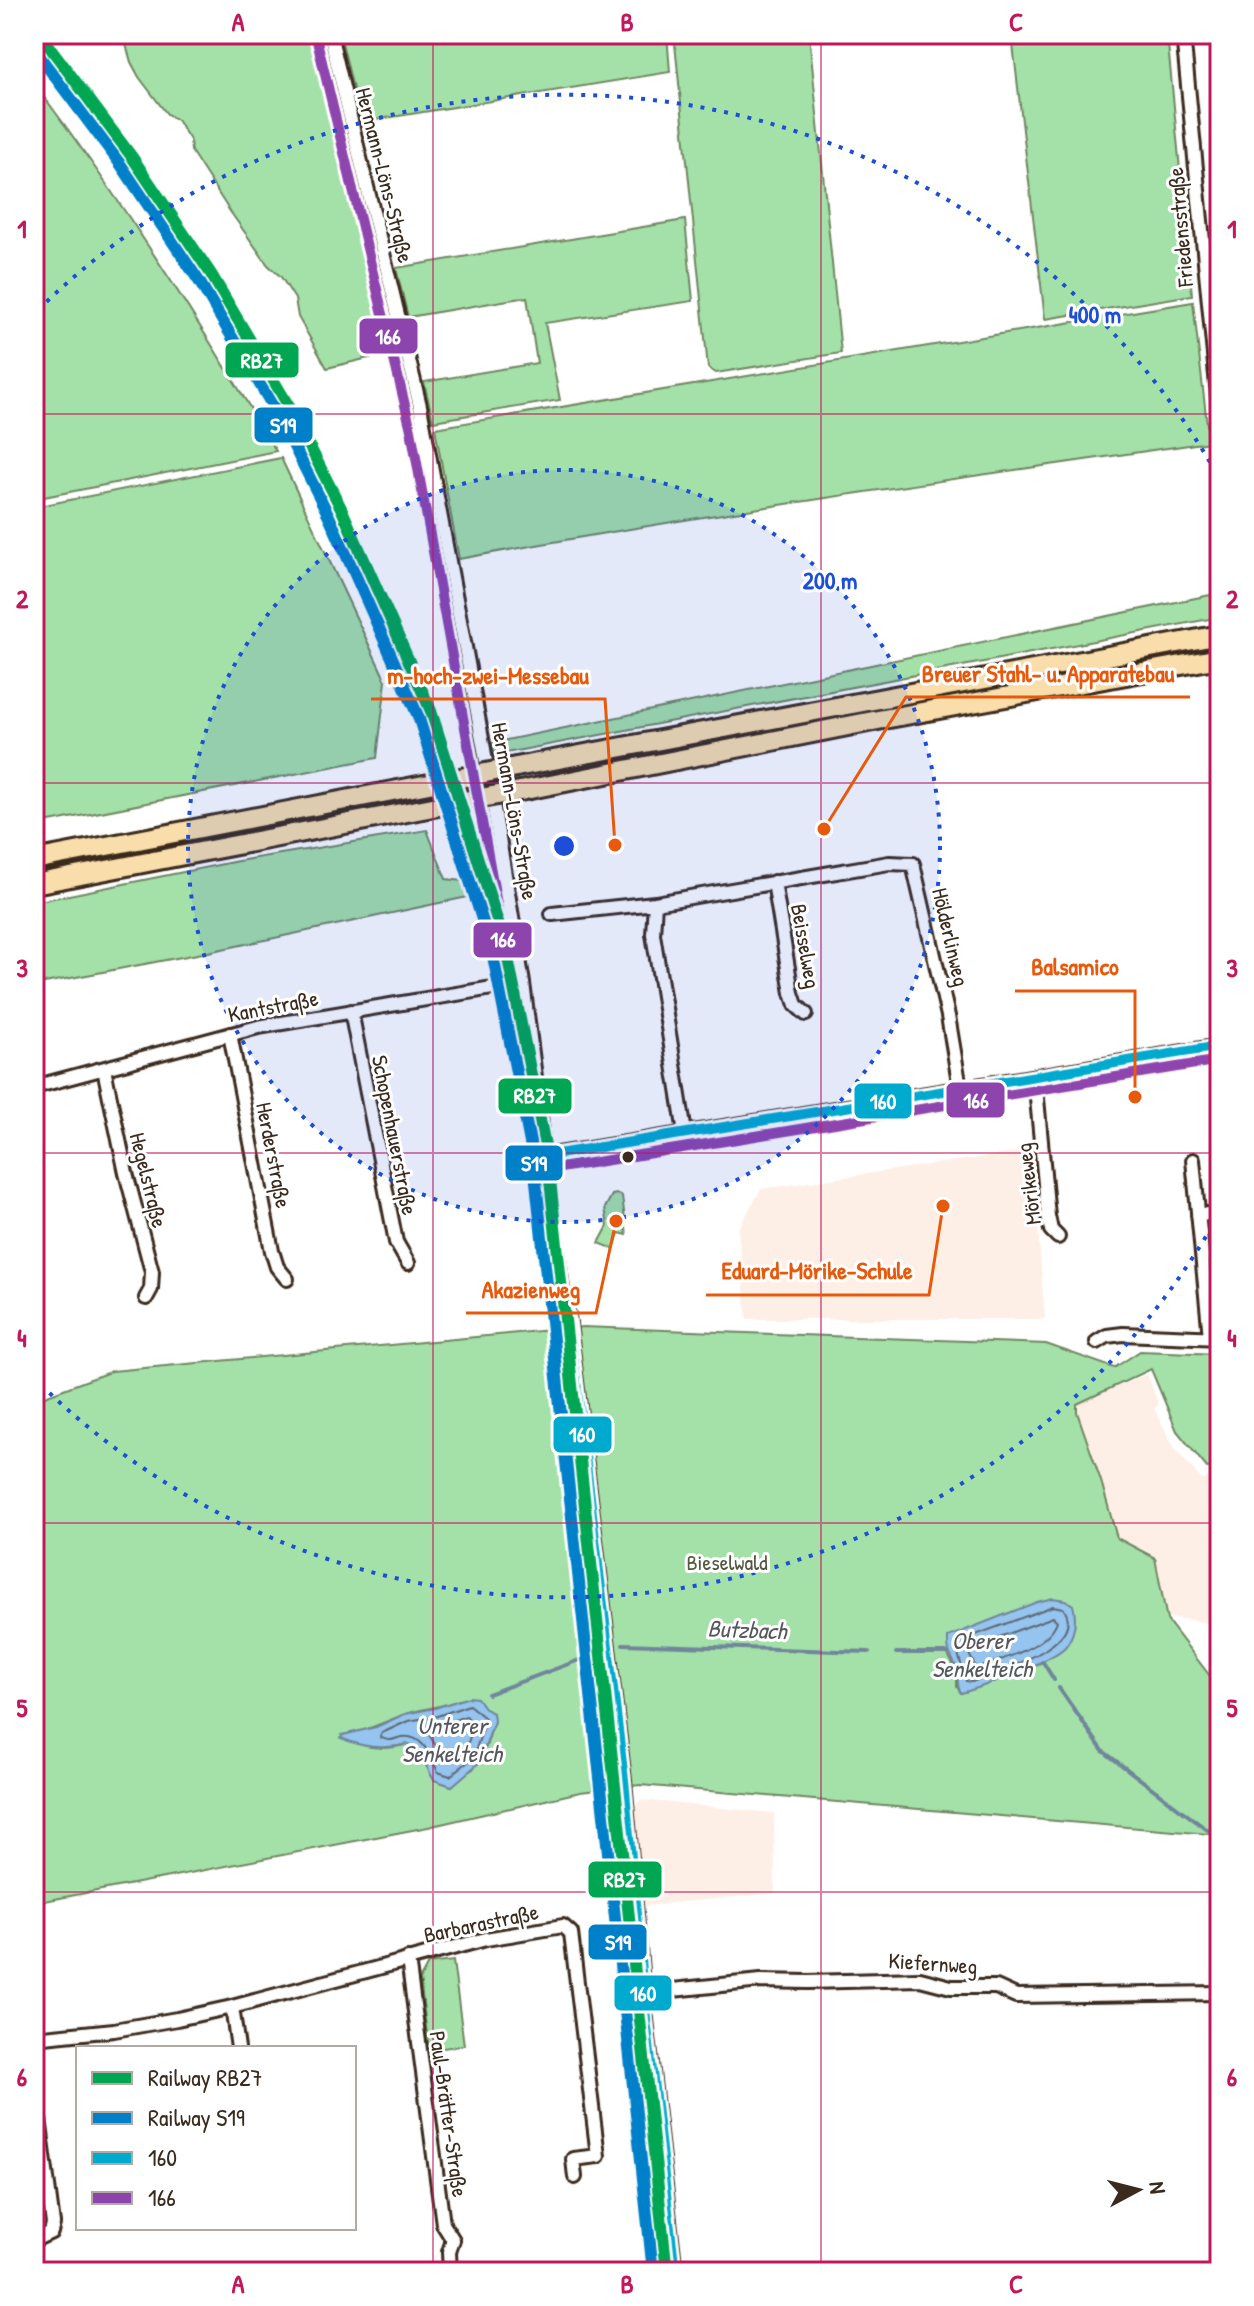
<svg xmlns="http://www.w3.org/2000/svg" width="1254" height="2306" viewBox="0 0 1254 2306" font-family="'Patrick Hand',sans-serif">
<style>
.built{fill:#fdefe5}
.green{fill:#a4e1a8;stroke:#708663;stroke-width:2;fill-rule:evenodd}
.water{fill:#94c4ef;stroke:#70869b;stroke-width:2}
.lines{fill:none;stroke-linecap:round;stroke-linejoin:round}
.shore{stroke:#5f6872;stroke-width:2}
.stream{stroke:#70869b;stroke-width:4}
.minor-casing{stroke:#3b2a1e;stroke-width:18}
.highway-casing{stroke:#3b2a1e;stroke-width:24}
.minor{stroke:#fff;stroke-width:12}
.highway{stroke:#f9deab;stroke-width:18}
.highway-bridge-casing{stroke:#3b2a1e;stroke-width:24;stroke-linecap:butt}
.highway-bridge{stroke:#f9deab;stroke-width:18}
.bus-1-casing{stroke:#fff;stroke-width:16}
.bus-2-casing{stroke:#fff;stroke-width:16}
.bus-1{stroke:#00a9ce;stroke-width:10}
.bus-2{stroke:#8e44ad;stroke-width:10}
.rail-1-casing{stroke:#fff;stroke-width:18}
.rail-2-casing{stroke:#fff;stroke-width:18}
.rail-1{stroke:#00a651;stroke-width:12}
.rail-2{stroke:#0080c8;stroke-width:12}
.grid{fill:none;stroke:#c2185b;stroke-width:2;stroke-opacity:0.55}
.ring{fill:none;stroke:#1d4ed8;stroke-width:4;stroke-dasharray:4 8}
.bus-dot{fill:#3b2a1e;stroke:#fff;stroke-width:3}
.labels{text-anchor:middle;stroke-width:6;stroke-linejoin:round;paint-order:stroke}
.street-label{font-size:22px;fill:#3b2a1e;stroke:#fff}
.park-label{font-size:22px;fill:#555840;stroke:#fff}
.water-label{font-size:24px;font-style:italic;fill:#56585d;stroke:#fff}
.centre{fill:#1d4ed8;stroke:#fff;stroke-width:4}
.ring-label{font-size:24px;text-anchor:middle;font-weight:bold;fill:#1d4ed8;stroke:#fff;stroke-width:6;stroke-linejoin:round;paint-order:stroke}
.leader{fill:none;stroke:#e8590c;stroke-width:3}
.callout-dot{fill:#e8590c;stroke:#fff;stroke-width:3}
.callout-label{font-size:24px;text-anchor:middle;font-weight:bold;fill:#e8590c;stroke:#fff;stroke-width:6;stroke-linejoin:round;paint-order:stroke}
.line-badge{stroke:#fff;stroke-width:3}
.badge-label{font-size:22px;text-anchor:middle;font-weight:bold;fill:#fff}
.neatline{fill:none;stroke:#c2185b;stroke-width:3}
.grid-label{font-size:26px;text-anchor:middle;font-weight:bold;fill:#c2185b}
</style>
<rect width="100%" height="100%" fill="#fff"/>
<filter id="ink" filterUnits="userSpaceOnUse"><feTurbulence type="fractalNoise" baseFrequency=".0125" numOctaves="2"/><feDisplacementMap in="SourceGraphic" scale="16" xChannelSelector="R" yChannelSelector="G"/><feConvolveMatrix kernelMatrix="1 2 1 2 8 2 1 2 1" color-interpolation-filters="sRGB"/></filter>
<g filter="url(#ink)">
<path class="built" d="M 1032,1150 L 1045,1319 L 747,1319 L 738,1229 L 761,1189 Z
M 1147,1374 L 1159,1405 L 1154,1408 L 1175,1449 L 1202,1480 L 1220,1474 L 1220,1624 L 1167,1617 L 1155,1558 L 1117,1538 L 1101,1481 L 1077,1412 L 1077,1404 Z
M 641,1800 L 774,1813 L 775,1893 L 645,1906 L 634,1806 Z"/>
<path class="green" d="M 123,34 L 321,34 L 398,351 L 327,368 L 298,317 L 295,299 L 281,277 L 268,265 L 229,210 L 191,151 L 190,140 L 177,120 L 167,114 L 139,77 L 131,62 Z
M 340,34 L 667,34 L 670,72 L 361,122 Z
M 674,34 L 809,34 L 841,353 L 716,373 L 708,368 Z
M 1021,34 L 1167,34 L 1192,295 L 1045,319 L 1012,36 Z
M 34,83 C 122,201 201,324 276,451 L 34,499 Z
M 685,220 L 693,301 L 545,323 L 560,400 L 433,421 L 424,382 L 537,363 L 527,297 L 408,317 L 396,268 Z
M 1193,302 L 1209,442 C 959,478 708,513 459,559 L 435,428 Z
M 281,458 L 386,681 L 377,758 L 34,825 L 34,507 Z
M 1220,593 L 1220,617 L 495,755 L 492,743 Z
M 427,830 L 446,879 L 472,882 L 477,895 L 208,952 L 34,985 L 34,902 L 238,861 Z
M 617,1194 L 622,1196 L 627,1235 L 619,1233 L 614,1249 L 599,1243 L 608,1226 L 605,1208 L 612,1195 Z
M 1220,1231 L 1220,1262 L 1213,1263 L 1210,1232 Z
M 583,1327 L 1046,1344 L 1114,1368 L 1140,1351 L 1220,1354 L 1220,1467 L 1207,1468 L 1177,1431 L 1151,1369 L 1077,1404 L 1077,1412 L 1101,1481 L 1117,1538 L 1155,1558 L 1167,1620 L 1220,1689 L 1220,1835 L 640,1785 L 580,1792 L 428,1827 L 34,1903 L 34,1400 L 112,1371 ZM 947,1653 L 1043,1662 L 961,1693 L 957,1687 L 957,1671 ZM 459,1700 L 478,1701 L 494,1721 L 484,1753 L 473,1769 L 461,1776 L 452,1786 L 434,1780 C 425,1766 423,1753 408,1744 C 385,1751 362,1749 343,1735 C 363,1733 384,1722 403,1715 C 421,1708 441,1708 459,1700 Z
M 453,1961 L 464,2045 L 429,2050 L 420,1979 L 428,1964 Z"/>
<path class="water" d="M 1053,1598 L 1065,1600 L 1073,1605 C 1077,1619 1075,1635 1065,1647 C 1053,1660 981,1688 961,1693 C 956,1685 959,1681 957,1672 C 954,1655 947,1659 948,1637 L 1037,1602 Z
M 469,1697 L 477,1698 L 485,1709 L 493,1713 L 494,1721 L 480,1762 L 452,1786 L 434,1780 C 425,1766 423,1753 408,1744 C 385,1750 363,1748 341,1738 L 343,1735 L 376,1727 L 405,1714 L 435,1708 Z"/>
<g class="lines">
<path class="shore" d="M 1053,1606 L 1063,1608 C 1090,1644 994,1673 972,1682 L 966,1681 C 964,1670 955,1651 957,1642 Z
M 1053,1617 L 1057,1621 C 1048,1647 1004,1658 979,1668 L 975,1666 L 968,1652 L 970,1648 Z
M 469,1705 L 485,1718 L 485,1722 L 473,1758 L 450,1776 L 438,1772 C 430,1755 422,1731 398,1738 C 390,1741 387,1741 380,1737 L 382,1733 L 408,1721 L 437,1716 Z
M 466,1716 L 474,1724 C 468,1744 466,1756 446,1762 L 426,1730 Z"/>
<path class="stream" d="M 623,1644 L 869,1652
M 896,1653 L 947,1653
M 1043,1662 L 1054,1680
M 1059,1688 L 1103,1751 L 1218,1838
M 488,1694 L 590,1656"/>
<defs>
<path id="minor" d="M 330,34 L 420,406 L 484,749 L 523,983 L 563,1296 L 568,1315 L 624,1780 L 643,1993 L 675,2272
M 1183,34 L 1220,417
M 774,882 L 792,993 L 796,1005 L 806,1014
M 655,903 L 653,934 L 685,1133
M 552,914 L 655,903 L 889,863 L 913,864 L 948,1016 L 960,1088
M 351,1011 L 396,1242 L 408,1263
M 230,1034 L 272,1251 L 277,1267 L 287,1279
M 104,1069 L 126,1173 L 152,1272 L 151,1289 L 146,1298
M 1035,1077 L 1048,1216 L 1051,1230 L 1058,1237
M 34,1087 L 258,1027 L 523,983
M 546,1156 L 1220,1046
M 1193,1160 L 1210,1337
M 1198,1215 L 1220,1213
M 1097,1342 L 1107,1336 L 1123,1334 L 1220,1338
M 408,1959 L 443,2224 L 453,2240 L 449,2252 L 450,2272
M 643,1993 L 761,1981 L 808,1982 L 920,1979 L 951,1987 L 996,1987 L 1016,1996 L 1220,1993
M 232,2007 L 238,2048
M 34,2038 L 114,2030 L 177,2019 L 232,2007 L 486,1939 L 563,1926 L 571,1933 L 598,2156 L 573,2159 L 575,2177
M 34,2080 L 53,2224 L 51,2232 L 34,2240"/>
<path id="highway" d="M 516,767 L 1220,635
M 520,791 L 878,720 L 1220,658
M 34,860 L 460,778
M 34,884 L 464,801"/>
</defs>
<use href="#minor" class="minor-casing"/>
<use href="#highway" class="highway-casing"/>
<use href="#minor" class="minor"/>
<use href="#highway" class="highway"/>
<defs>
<path id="highway-bridge" d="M 460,778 L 516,767
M 464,801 L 520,791"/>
</defs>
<use href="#highway-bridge" class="highway-bridge-casing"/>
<use href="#highway-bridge" class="highway-bridge"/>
<defs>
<path id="bus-1" d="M 546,1156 L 563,1296 L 568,1315 L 624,1780 L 643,1993 L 675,2272
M 546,1156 L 1220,1046"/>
<path id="bus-2" d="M 316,37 L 411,430 L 500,921 L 532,1158 L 536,1165 L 548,1170 L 1220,1060"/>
</defs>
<use href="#bus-1" class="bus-1-casing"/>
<use href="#bus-2" class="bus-2-casing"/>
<use href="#bus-1" class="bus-1"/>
<use href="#bus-2" class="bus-2"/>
<defs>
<path id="rail-1" d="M 40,34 L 132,157 L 211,274 L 291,410 L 342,510 L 431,711 L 506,948 L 548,1161 L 667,2272"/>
<path id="rail-2" d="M 34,49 L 121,165 L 199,281 L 279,417 L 329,516 L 418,716 L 492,951 L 534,1163 L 653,2272"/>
</defs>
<use href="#rail-1" class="rail-1-casing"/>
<use href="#rail-2" class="rail-2-casing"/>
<use href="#rail-1" class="rail-1"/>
<use href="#rail-2" class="rail-2"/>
</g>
</g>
<path class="grid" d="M 433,34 L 433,2272M 821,34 L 821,2272M 34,414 L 1220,414M 34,783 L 1220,783M 34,1153 L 1220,1153M 34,1523 L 1220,1523M 34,1892 L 1220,1892"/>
<circle cx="564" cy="846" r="376" fill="#1d4ed8" fill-opacity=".12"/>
<g class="ring">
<circle cx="564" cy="846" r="376"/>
<path d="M1218 1216A751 751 0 0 1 38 1382M38 310A751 751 0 0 1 1218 476"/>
</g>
<circle class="bus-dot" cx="628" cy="1157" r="7"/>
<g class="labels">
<g class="street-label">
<text transform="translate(385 175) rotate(76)" y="8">Hermann-Löns-Straße</text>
<text transform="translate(1180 227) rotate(-95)" y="8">Friedensstraße</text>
<text transform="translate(515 811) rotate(80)" y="8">Hermann-Löns-Straße</text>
<text transform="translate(951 937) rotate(77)" y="8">Hölderlinweg</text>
<text transform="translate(806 946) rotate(80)" y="8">Beisselweg</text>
<text transform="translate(273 1006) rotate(-11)" y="8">Kantstraße</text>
<text transform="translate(395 1135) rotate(79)" y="8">Schopenhauerstraße</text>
<text transform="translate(274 1155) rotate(79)" y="8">Herderstraße</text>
<text transform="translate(149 1180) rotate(76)" y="8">Hegelstraße</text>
<text transform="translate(1028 1184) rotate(-97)" y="8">Mörikeweg</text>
<text transform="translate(481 1923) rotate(-12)" y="8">Barbarastraße</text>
<text transform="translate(933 1963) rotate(4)" y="8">Kiefernweg</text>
<text transform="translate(449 2114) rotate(82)" y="8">Paul-Brätter-Straße</text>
</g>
<g class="park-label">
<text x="727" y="1570">Bieselwald</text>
</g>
<g class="water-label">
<text transform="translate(747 1630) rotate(2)" y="8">Butzbach</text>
<text x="982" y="1649">Oberer<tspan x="982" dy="28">Senkelteich</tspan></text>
<text x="452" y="1734">Unterer<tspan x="452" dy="28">Senkelteich</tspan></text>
</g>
</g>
<circle cx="564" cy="846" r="12" class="centre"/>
<g class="ring-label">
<text x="1095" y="323">400 m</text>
<text x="830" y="589">200 m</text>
</g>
<path class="leader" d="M824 829L906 697H1190M615 845L605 699H371M1135 1097L1135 991H1015M943 1206L929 1295H706M616 1221L596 1313H466"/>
<g class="callout-dot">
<circle cx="824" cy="829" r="8"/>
<circle cx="615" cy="845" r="8"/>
<circle cx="1135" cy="1097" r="8"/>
<circle cx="943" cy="1206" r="8"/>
<circle cx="616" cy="1221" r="8"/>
</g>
<g class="callout-label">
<text x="1048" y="682">Breuer Stahl- u. Apparatebau</text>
<text x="488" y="684">m-hoch-zwei-Messebau</text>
<text x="1075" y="975">Balsamico</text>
<text x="817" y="1279">Eduard-Mörike-Schule</text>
<text x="531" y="1298">Akazienweg</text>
</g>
<g class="line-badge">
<rect x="358" y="317" width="61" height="38" rx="8" fill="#8e44ad"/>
<rect x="224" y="341" width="76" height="38" rx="8" fill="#00a651"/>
<rect x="253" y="406" width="61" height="38" rx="8" fill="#0080c8"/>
<rect x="472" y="921" width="61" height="38" rx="8" fill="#8e44ad"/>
<rect x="497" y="1077" width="76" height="38" rx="8" fill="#00a651"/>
<rect x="945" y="1081" width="61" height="38" rx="8" fill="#8e44ad"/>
<rect x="853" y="1082" width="60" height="38" rx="8" fill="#00a9ce"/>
<rect x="504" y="1144" width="60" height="38" rx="8" fill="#0080c8"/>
<rect x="552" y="1415" width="61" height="39" rx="8" fill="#00a9ce"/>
<rect x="587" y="1860" width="76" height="39" rx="8" fill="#00a651"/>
<rect x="587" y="1923" width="61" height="38" rx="8" fill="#0080c8"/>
<rect x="613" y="1974" width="60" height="38" rx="8" fill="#00a9ce"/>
</g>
<g class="badge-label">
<text x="388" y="344">166</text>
<text x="262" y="368">RB27</text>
<text x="283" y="433">S19</text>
<text x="503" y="947">166</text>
<text x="535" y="1103">RB27</text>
<text x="976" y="1108">166</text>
<text x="883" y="1109">160</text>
<text x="534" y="1171">S19</text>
<text x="582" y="1442">160</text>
<text x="625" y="1887">RB27</text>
<text x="618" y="1950">S19</text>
<text x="643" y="2001">160</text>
</g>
<rect width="1254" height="2306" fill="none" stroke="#fff" stroke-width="88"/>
<rect x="76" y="2046" width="280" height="184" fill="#ffffff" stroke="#b1aaa5" stroke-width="2"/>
<rect x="92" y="2072" width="40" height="12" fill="#00a651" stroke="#b1aaa5" stroke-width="2"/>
<text x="148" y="2086" font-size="24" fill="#3b2a1e">Railway RB27</text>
<rect x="92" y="2112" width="40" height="12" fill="#0080c8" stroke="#b1aaa5" stroke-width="2"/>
<text x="148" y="2126" font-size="24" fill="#3b2a1e">Railway S19</text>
<rect x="92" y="2152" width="40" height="12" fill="#00a9ce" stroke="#b1aaa5" stroke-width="2"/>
<text x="148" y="2166" font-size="24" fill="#3b2a1e">160</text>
<rect x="92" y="2192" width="40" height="12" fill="#8e44ad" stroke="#b1aaa5" stroke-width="2"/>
<text x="148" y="2206" font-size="24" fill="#3b2a1e">166</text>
<g transform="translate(1138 2190) rotate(83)" stroke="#ffffff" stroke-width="6" paint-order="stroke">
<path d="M0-6L14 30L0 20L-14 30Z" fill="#3b2a1e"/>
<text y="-12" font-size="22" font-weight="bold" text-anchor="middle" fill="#3b2a1e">N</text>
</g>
<rect x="44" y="44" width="1166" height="2218" class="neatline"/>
<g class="grid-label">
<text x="238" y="31">A</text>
<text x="627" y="31">B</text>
<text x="1016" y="31">C</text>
<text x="22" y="238">1</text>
<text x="1232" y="238">1</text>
<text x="22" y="608">2</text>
<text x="1232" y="608">2</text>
<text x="22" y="977">3</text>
<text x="1232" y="977">3</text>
<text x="22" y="1347">4</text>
<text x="1232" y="1347">4</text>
<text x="22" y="1717">5</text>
<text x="1232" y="1717">5</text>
<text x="22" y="2086">6</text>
<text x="1232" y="2086">6</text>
<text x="238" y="2293">A</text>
<text x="627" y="2293">B</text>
<text x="1016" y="2293">C</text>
</g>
</svg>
